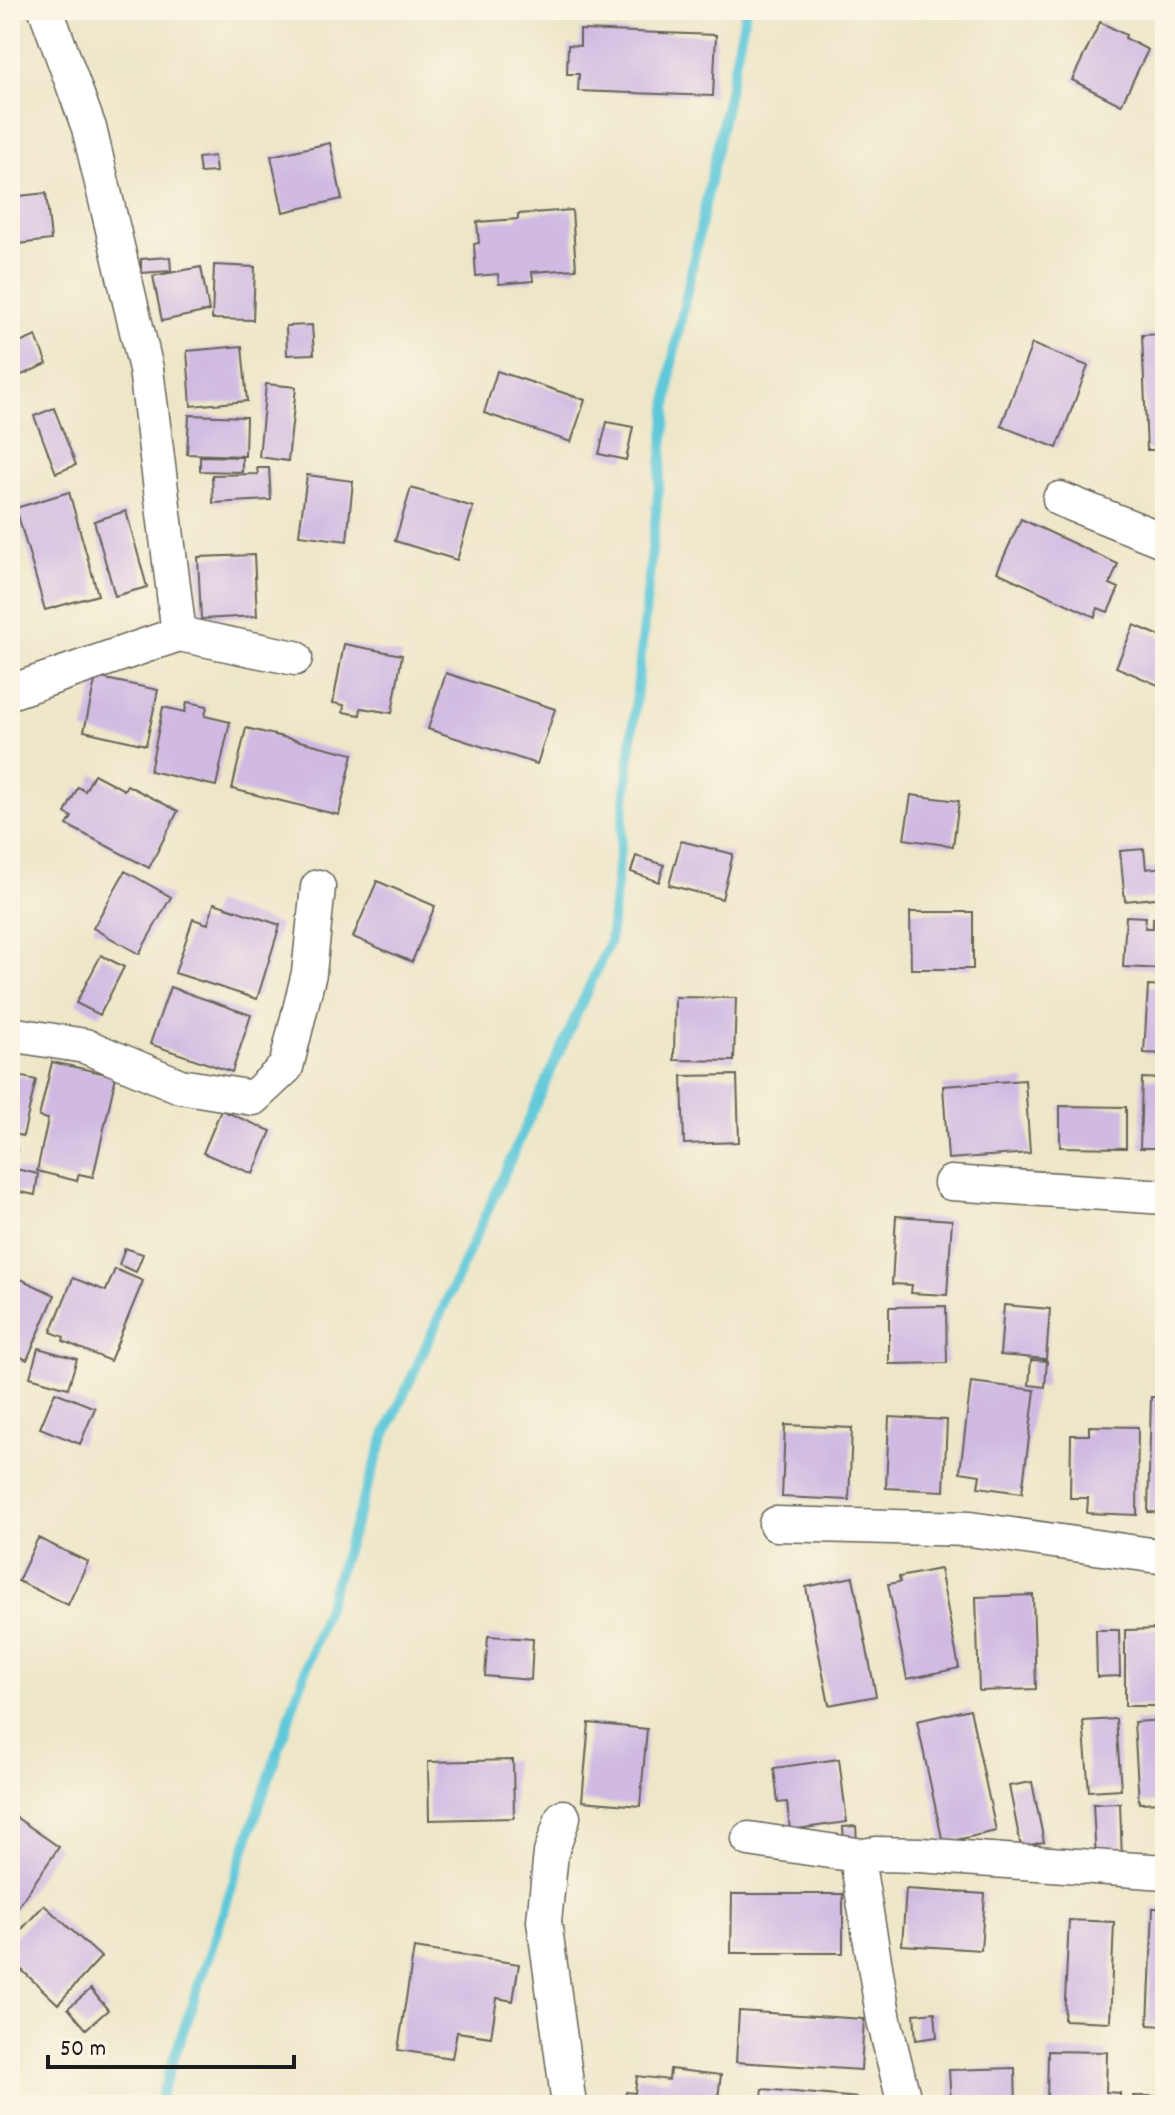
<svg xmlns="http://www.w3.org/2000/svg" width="1175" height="2115" viewBox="0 0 1175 2115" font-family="Dekko,sans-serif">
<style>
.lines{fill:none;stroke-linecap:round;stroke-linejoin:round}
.stream{stroke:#5ec8d9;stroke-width:10}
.building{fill:#d0bae2}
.minor-casing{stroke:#656358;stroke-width:37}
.minor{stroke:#fff;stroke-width:34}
</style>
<rect width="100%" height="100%" fill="#fcf5e5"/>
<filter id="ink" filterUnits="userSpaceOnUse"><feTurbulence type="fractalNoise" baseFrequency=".0125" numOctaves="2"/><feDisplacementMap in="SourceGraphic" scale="16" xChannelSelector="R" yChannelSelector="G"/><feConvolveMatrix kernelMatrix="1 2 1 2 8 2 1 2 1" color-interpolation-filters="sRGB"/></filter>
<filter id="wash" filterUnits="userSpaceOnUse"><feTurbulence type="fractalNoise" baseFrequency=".006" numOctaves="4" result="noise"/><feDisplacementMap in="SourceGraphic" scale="32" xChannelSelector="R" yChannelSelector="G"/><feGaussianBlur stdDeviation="1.8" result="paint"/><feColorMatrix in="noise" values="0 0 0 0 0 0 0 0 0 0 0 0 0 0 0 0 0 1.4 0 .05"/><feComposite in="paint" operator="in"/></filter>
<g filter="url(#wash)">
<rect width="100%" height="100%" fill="#ede6c8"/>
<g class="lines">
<path class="stream" d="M 158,2105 L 384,1438 L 610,941 L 672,363 L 746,10"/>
</g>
<g id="blocks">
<path class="building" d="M 1100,22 L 1126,35 L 1125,38 L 1148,50 L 1121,105 L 1072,80 Z
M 580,30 L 716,35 L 713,96 L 578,91 L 579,74 L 567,74 L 568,45 L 580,46 Z
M 330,143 L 342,199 L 283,212 L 271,156 Z
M 214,156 L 216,172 L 200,173 L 198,158 Z
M 46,193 L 51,240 L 10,245 L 10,197 Z
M 572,210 L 576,269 L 532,272 L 533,281 L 499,284 L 498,274 L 476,276 L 474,244 L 479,243 L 477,222 L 518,219 L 518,214 Z
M 170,257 L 171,271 L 141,273 L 141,259 Z
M 214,265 L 255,267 L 253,320 L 212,319 Z
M 201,267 L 209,311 L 162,321 L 153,276 Z
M 312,325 L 314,354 L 287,355 L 286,326 Z
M 1165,334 L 1165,450 L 1147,450 L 1142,335 Z
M 36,336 L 47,364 L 10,380 L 10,347 Z
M 1032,344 L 1088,366 L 1057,448 L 1001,426 Z
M 242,346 L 247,401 L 191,406 L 187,351 Z
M 497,371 L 585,400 L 571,442 L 484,413 Z
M 266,384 L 296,387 L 288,461 L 259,457 Z
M 54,408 L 76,465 L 56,473 L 34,416 Z
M 189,415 L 246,417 L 245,456 L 187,454 Z
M 607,422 L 633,427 L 626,460 L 599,454 Z
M 200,456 L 242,457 L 242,472 L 200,471 Z
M 257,468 L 269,468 L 271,500 L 213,503 L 212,475 L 258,474 Z
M 307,475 L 353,481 L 347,541 L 299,535 Z
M 411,488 L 473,507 L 457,560 L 395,541 Z
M 69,492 L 98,595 L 45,610 L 16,508 Z
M 126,511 L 147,587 L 115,596 L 94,521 Z
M 1021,519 L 1118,564 L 1110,584 L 1119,588 L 1108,612 L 1098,608 L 1095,617 L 997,572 Z
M 254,555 L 257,616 L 201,619 L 198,557 Z
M 1134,625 L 1165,638 L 1165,688 L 1116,667 Z
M 10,640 L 19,656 L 10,661 Z
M 344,644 L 402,655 L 392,713 L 361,708 L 360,715 L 343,712 L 344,705 L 333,703 Z
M 446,673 L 555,709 L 537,764 L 428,729 Z
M 96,677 L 158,690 L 146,745 L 84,731 Z
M 187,702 L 207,706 L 205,716 L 230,722 L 216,786 L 150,771 L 163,707 L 185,712 Z
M 246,728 L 353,754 L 339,815 L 232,789 Z
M 94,774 L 124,790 L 127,785 L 178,811 L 149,868 L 67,825 L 72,817 L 65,813 L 78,787 L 85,791 Z
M 911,795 L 959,801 L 953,846 L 904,839 Z
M 681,841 L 733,854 L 722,899 L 669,885 Z
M 1144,849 L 1146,869 L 1165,867 L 1165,897 L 1125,901 L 1120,851 Z
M 636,856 L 664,865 L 659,882 L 631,872 Z
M 125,871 L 171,897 L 139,954 L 93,928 Z
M 377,881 L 435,906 L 412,962 L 353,937 Z
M 214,903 L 280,925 L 257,999 L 175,973 L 193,919 L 208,924 Z
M 910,912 L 973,912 L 973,969 L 911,969 Z
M 1126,916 L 1146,917 L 1145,928 L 1153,928 L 1153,918 L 1165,918 L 1165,969 L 1123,967 Z
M 101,955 L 124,967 L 100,1015 L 76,1003 Z
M 1148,986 L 1165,987 L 1165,1054 L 1144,1053 Z
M 170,987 L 251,1015 L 232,1072 L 150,1044 Z
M 675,997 L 736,998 L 734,1061 L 674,1060 Z
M 52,1062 L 116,1076 L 93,1177 L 79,1174 L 77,1181 L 37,1171 L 48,1119 L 39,1117 Z
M 10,1074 L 36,1080 L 23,1136 L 10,1133 Z
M 737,1075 L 739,1142 L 684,1144 L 682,1076 Z
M 1142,1078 L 1165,1079 L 1165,1148 L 1140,1148 Z
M 1025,1080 L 1030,1153 L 948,1159 L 943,1086 Z
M 1060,1106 L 1126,1107 L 1126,1148 L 1060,1147 Z
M 221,1110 L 271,1131 L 253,1174 L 203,1153 Z
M 10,1148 L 17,1149 L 11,1174 L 10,1174 Z
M 16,1169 L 38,1174 L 35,1195 L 11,1190 Z
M 896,1216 L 952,1220 L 947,1295 L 911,1293 L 912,1285 L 892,1284 Z
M 125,1248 L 143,1254 L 136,1272 L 119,1265 Z
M 115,1269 L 143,1281 L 110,1361 L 63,1341 L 64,1337 L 51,1332 L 73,1278 L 106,1291 Z
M 10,1274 L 55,1295 L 27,1360 L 10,1352 Z
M 1004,1305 L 1050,1309 L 1046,1359 L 1000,1355 Z
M 946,1306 L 947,1363 L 889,1364 L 889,1307 Z
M 1162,1328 L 1165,1328 L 1165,1363 L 1162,1363 Z
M 38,1348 L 77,1359 L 68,1388 L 30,1377 Z
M 10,1355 L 21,1358 L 19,1365 L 10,1364 Z
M 1031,1360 L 1047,1361 L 1045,1387 L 1029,1385 Z
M 971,1382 L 1035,1390 L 1022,1493 L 978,1487 L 980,1475 L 960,1472 Z
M 55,1392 L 95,1408 L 80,1444 L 40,1428 Z
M 1151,1397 L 1165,1397 L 1165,1513 L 1148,1512 Z
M 889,1417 L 947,1420 L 944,1491 L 886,1488 Z
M 785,1425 L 852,1428 L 849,1500 L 782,1497 Z
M 1089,1426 L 1138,1427 L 1137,1515 L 1087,1513 L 1088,1498 L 1070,1498 L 1071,1435 L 1089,1435 Z
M 38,1538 L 88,1562 L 68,1605 L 18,1581 Z
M 940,1569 L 959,1668 L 907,1679 L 888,1584 L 900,1582 L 899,1577 Z
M 853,1577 L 876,1696 L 829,1705 L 806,1587 Z
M 1033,1595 L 1036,1689 L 979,1691 L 976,1597 Z
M 1165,1629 L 1165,1706 L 1125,1706 L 1125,1630 Z
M 1096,1630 L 1119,1630 L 1120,1676 L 1097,1677 Z
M 488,1636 L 533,1639 L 531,1680 L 485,1676 Z
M 970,1709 L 996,1831 L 943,1843 L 917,1721 Z
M 1116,1719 L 1121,1789 L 1089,1791 L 1083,1721 Z
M 1165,1720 L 1165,1802 L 1139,1803 L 1134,1722 Z
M 589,1723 L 647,1729 L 640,1806 L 582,1801 Z
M 839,1759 L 847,1822 L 790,1830 L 787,1802 L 778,1803 L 774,1768 Z
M 513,1760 L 514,1818 L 429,1820 L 428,1762 Z
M 1032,1782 L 1044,1842 L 1021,1847 L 1009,1786 Z
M 1120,1803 L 1122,1860 L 1096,1861 L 1093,1804 Z
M 10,1813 L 59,1847 L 10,1918 Z
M 856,1826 L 857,1842 L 844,1843 L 843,1827 Z
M 906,1889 L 985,1894 L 981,1950 L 902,1945 Z
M 732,1894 L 843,1894 L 843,1953 L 731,1953 Z
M 44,1905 L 101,1957 L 58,2004 L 10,1959 L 10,1942 Z
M 1153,1908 L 1165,1908 L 1165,2026 L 1148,2025 Z
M 1069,1920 L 1114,1922 L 1110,2022 L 1064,2020 Z
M 414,1948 L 519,1964 L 513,2001 L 497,1998 L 491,2037 L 457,2032 L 452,2058 L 398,2050 Z
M 91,1989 L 108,2010 L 86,2029 L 68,2008 Z
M 739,2011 L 864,2019 L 861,2070 L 736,2062 Z
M 935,2012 L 937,2037 L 916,2040 L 914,2014 Z
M 1048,2051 L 1107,2052 L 1106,2092 L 1120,2093 L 1120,2105 L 1047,2105 Z
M 1015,2068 L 1016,2105 L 951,2105 L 949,2070 Z
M 670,2069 L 721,2075 L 717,2105 L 624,2105 L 626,2092 L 635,2093 L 637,2076 L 669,2080 Z
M 763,2089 L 858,2098 L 857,2105 L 761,2105 Z
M 1133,2096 L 1165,2096 L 1165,2105 L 1133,2105 Z"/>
</g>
</g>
<g filter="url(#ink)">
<use href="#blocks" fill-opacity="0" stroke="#656358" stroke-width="2"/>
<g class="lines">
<defs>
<path id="minor" d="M 46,10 L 89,128 L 146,369 L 179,634
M 1060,499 L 1165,541
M 10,692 L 179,634 L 295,658
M 10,1034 L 85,1046 L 180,1086 L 253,1098 L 286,1067 L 309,973 L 318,887
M 951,1183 L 1165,1197
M 776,1524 L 970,1529 L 1165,1557
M 563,1817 L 551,1853 L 544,1921 L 569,2105
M 749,1839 L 863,1856
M 905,2105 L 884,2020 L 859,1871 L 863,1856 L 876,1854 L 920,1855 L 1165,1872"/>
</defs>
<use href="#minor" class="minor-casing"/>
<use href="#minor" class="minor"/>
</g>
</g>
<rect width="1175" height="2115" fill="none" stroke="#fcf5e5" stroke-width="40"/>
<path d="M48 2055v12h246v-12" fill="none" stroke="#1c1c1c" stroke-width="4"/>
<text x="60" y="2055" font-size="24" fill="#1c1c1c" stroke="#fcf5e5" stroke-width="6" paint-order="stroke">50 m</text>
</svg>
